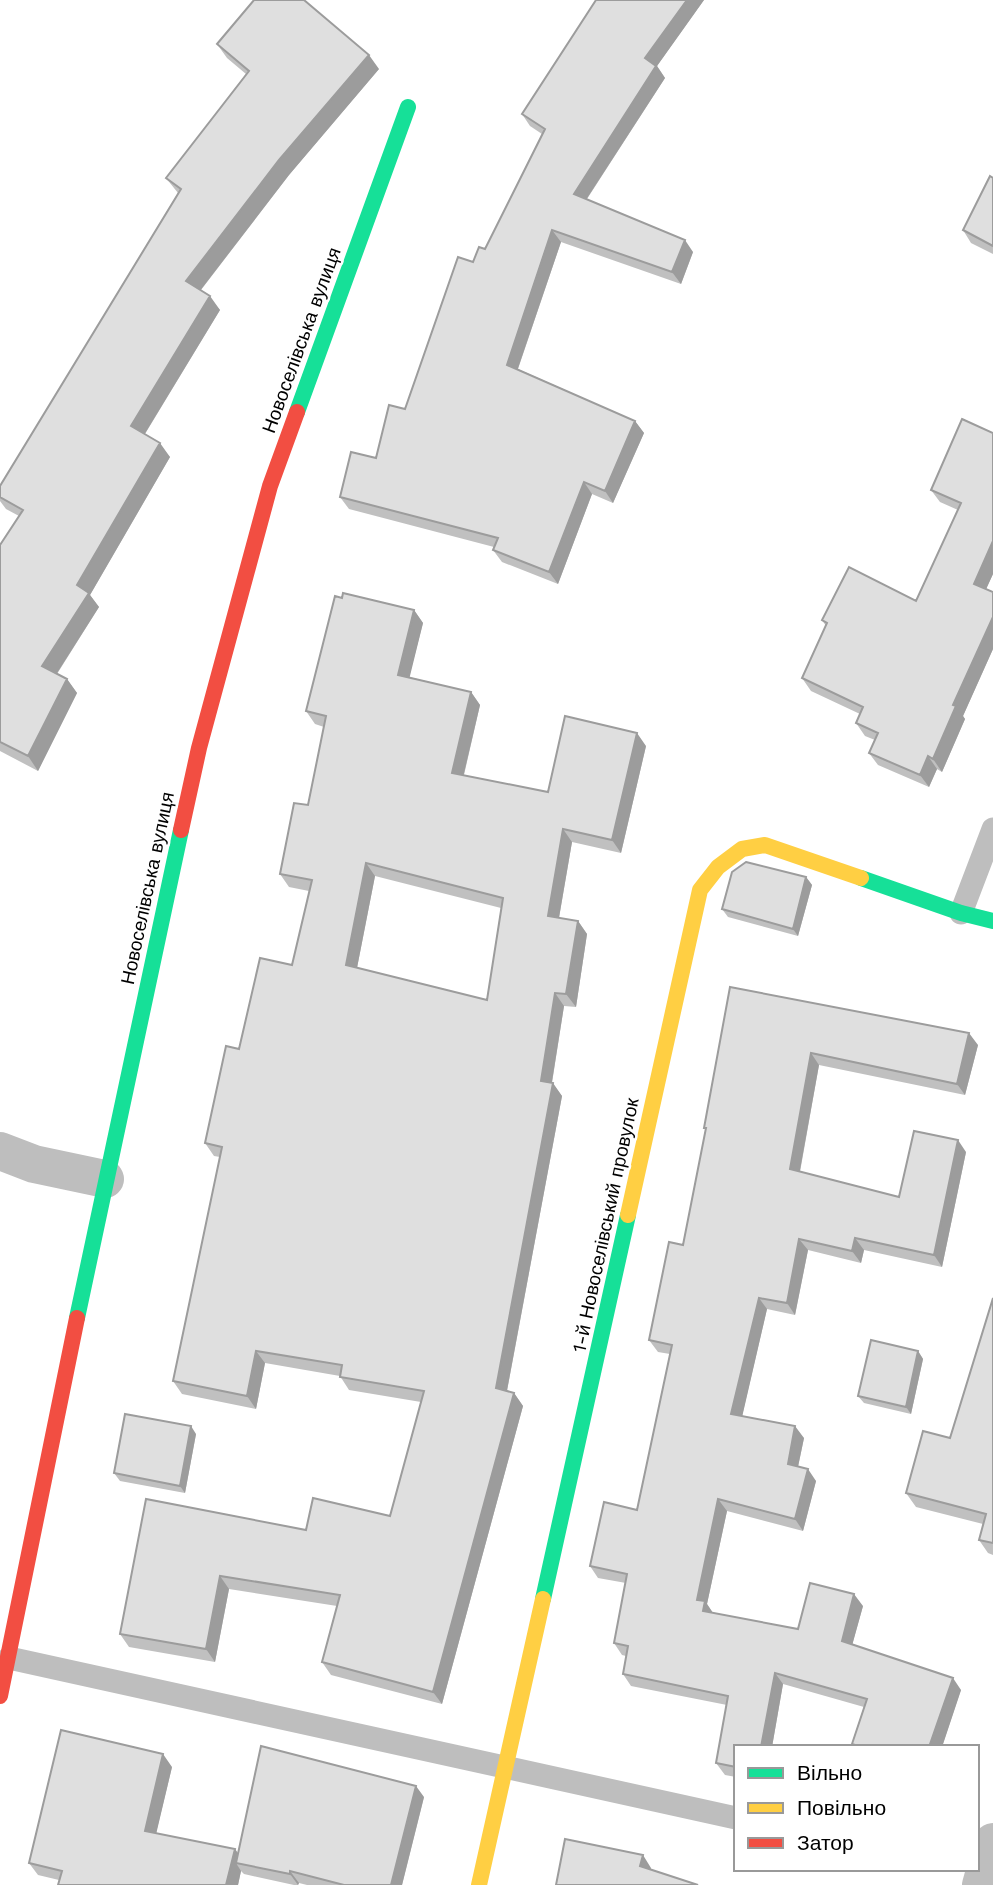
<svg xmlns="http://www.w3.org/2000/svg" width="993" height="1885" viewBox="0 0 993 1885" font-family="'Work Sans',sans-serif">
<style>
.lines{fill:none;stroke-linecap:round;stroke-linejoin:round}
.lane{stroke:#bebebe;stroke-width:23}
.street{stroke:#bebebe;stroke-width:38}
.fast{stroke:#16e098;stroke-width:16}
.slow{stroke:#ffcf43;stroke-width:16}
.jam{stroke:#f24e42;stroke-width:16}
.wall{fill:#c0c0c0;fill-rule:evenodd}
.shaded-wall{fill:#9c9c9c}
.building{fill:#dfdfdf;stroke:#9c9c9c;stroke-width:2;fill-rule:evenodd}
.labels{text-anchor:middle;stroke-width:5;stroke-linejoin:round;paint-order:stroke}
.street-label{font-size:19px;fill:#000;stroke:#fff}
</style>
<rect width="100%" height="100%" fill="#fff"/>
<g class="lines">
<path class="lane" d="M 961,913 L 993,829
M 9,1658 L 736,1818"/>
<path class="street" d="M 0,1151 L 34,1164 L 105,1179
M 981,1885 L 993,1842"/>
<path class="fast" d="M 297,412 L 408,107
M 861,878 L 961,913 L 993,921
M 77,1318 L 181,830
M 543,1599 L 628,1215"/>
<path class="slow" d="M 628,1215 L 700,890 L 718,867 L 742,849 L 765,845 L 861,878
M 479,1885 L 543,1599"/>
<path class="jam" d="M 181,830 L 199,748 L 270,486 L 297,412
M 0,1696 L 77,1318"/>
</g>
<path class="wall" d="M 596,0 L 704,0 L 657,66 L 665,78 L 587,199 L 693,252 L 681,284 L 561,242 L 518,369 L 635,421 L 644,433 L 613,503 L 592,494 L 558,584 L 502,562 L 493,550 L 494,547 L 349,509 L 340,497 L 376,458 L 405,409 L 473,262 L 485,249 L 542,134 L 530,126 L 522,114 Z
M 217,44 L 379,69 L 289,175 L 201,290 L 220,310 L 145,434 L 170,457 L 90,595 L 99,607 L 57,674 L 67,679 L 77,693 L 38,771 L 0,751 L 0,545 L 19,516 L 6,509 L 0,501 L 0,486 L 178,193 L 166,178 L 246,74 L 227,58 Z
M 993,178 L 993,254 L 971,243 L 963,230 Z
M 993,433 L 993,574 L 986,589 L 993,592 L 993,649 L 963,716 L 965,719 L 942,772 L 937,769 L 929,787 L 878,765 L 869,753 L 875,740 L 865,736 L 856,723 L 860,714 L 811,691 L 802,678 L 826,626 L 822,620 L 916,601 L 958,510 L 940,502 L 931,490 Z
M 414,610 L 423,623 L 409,677 L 471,692 L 480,705 L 464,775 L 548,792 L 646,746 L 621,853 L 572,842 L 559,918 L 578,921 L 587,934 L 576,1007 L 564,1006 L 552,1083 L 562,1096 L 507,1391 L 514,1393 L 523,1406 L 442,1704 L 331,1675 L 322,1662 L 337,1606 L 229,1589 L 215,1662 L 129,1647 L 120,1634 L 146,1499 L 306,1530 L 390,1516 L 421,1402 L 349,1390 L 340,1376 L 265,1363 L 256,1409 L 182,1394 L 173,1381 L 220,1157 L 214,1156 L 205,1143 L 239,1049 L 292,965 L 309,891 L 289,887 L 280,874 L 308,805 L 324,727 L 315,724 L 306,711 ZM 375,876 L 501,908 L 487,1000 L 357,968 Z
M 806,877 L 812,885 L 798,936 L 728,917 L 722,909 Z
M 730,987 L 978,1045 L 965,1095 L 819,1065 L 800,1172 L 899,1197 L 966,1152 L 942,1267 L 864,1250 L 861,1263 L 808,1250 L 795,1315 L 767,1309 L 742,1416 L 804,1438 L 798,1467 L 816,1481 L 803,1531 L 727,1511 L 707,1604 L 713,1613 L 798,1629 L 863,1606 L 852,1645 L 961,1690 L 942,1747 L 854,1747 L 852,1744 L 864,1707 L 783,1684 L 772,1747 L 736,1747 L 736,1777 L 725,1775 L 716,1763 L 727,1705 L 631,1686 L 623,1674 L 626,1656 L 622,1655 L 614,1643 L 626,1583 L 598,1578 L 590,1566 L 637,1510 L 670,1354 L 658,1352 L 649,1340 L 683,1245 L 706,1130 L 704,1128 Z
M 993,1298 L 993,1555 L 988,1553 L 979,1540 L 983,1524 L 916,1507 L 906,1493 L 950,1438 Z
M 918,1351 L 923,1359 L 911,1414 L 864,1403 L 858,1396 Z
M 196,1434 L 185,1493 L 120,1481 L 114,1473 Z
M 172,1767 L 156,1833 L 235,1849 L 238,1853 L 424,1797 L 402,1885 L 307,1885 L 299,1883 L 298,1885 L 294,1885 L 244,1874 L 241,1871 L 238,1885 L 58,1885 L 59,1880 L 38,1875 L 29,1863 Z"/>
<path class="shaded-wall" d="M 687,0 L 704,0 L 657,66 L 665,78 L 582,206 L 574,194 L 645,58 Z
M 369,55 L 379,69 L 289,175 L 196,296 L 186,281 L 279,160 Z
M 552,230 L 561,242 L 515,377 L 507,365 Z
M 685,240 L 693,252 L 681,284 L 672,272 Z
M 210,296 L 220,310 L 141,440 L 131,426 Z
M 635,421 L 644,433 L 613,503 L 605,491 Z
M 160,443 L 170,457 L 90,595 L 99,607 L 52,681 L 42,666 L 77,585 Z
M 584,482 L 592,494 L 558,584 L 549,572 Z
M 993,541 L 993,574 L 983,596 L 974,584 Z
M 414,610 L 423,623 L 407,688 L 398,675 Z
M 993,617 L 993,649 L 963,716 L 965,719 L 942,772 L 933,759 L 953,705 Z
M 67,679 L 77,693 L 38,771 L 28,756 Z
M 471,692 L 480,705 L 461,786 L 452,773 Z
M 637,733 L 646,746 L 621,853 L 612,840 Z
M 928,756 L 937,769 L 929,787 L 920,775 Z
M 563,829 L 572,842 L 557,929 L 548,916 Z
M 366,863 L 375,876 L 355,978 L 346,965 Z
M 806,877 L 812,885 L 798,936 L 793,929 Z
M 578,921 L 587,934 L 576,1007 L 566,994 Z
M 555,993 L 564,1006 L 550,1094 L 541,1081 Z
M 969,1033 L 978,1045 L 965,1095 L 957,1084 Z
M 811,1053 L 819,1065 L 798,1181 L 790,1169 Z
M 553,1083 L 562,1096 L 505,1401 L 496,1388 Z
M 958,1140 L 966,1152 L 942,1267 L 934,1255 Z
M 855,1238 L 864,1250 L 861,1263 L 852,1251 Z
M 799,1239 L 808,1250 L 795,1315 L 787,1303 Z
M 759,1298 L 767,1309 L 740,1426 L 731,1414 Z
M 256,1351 L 265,1363 L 256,1409 L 247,1396 Z
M 918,1351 L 923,1359 L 911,1414 L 906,1407 Z
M 514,1393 L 523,1406 L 442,1704 L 433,1692 Z
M 191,1426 L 196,1434 L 185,1493 L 180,1486 Z
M 795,1426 L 804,1438 L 796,1476 L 788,1464 Z
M 808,1469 L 816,1481 L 803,1531 L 795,1519 Z
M 718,1499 L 727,1511 L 707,1604 L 713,1613 L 711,1623 L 697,1600 Z
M 220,1576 L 229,1589 L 215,1662 L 206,1649 Z
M 854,1594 L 863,1606 L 850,1653 L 842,1641 Z
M 775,1673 L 783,1684 L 772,1747 L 761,1747 Z
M 953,1678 L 961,1690 L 942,1747 L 929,1747 Z
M 163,1754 L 172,1767 L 154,1843 L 145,1831 Z
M 416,1786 L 424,1797 L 402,1885 L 391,1885 Z
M 235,1849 L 243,1861 L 236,1863 L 241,1871 L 238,1885 L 226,1885 Z
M 643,1855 L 651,1868 L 649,1879 L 640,1866 Z
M 290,1871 L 299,1883 L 298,1885 L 290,1874 Z"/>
<path class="building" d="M 254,0 L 304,0 L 369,55 L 279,160 L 186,281 L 210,296 L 131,426 L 160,443 L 77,585 L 89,593 L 42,666 L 67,679 L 28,756 L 0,742 L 0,545 L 23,510 L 0,497 L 0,486 L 181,189 L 166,178 L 249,71 L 217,44 Z
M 596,0 L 687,0 L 645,58 L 656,66 L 574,194 L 685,240 L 672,272 L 552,230 L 507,365 L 635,421 L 605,491 L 584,482 L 549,572 L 493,550 L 498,538 L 340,497 L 351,452 L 376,458 L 389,405 L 405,409 L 458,257 L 473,262 L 479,247 L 485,249 L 545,129 L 522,114 Z
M 990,176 L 993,178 L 993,246 L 963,230 Z
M 962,419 L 993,433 L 993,541 L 974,584 L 993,592 L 993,617 L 953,705 L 956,706 L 933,759 L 928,756 L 920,775 L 869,753 L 878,733 L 856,723 L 863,707 L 802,678 L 827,623 L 822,620 L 849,567 L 916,601 L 961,503 L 931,490 Z
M 343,593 L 414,610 L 398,675 L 471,692 L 452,773 L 548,792 L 565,716 L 637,733 L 612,840 L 563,829 L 548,916 L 578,921 L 566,994 L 555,993 L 541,1081 L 553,1083 L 496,1388 L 514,1393 L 433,1692 L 322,1662 L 340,1595 L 220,1576 L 206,1649 L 120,1634 L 146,1499 L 306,1530 L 313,1498 L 390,1516 L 424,1391 L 340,1377 L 342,1365 L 256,1351 L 247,1396 L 173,1381 L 222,1147 L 205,1143 L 226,1046 L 239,1049 L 260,958 L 292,965 L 312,880 L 280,874 L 294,803 L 308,805 L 326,716 L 306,711 L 335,596 L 342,598 ZM 366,863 L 503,898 L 487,1000 L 346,965 Z
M 746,862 L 806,877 L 793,929 L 722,909 L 732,872 Z
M 730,987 L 969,1033 L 957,1084 L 811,1053 L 790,1169 L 899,1197 L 914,1131 L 958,1140 L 934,1255 L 855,1238 L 852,1251 L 799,1239 L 787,1303 L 759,1298 L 731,1414 L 795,1426 L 788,1464 L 808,1469 L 795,1519 L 718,1499 L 697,1600 L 705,1601 L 703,1611 L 798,1629 L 810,1583 L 854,1594 L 842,1641 L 953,1678 L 929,1747 L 861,1747 L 852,1744 L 867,1699 L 775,1673 L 761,1747 L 736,1747 L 736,1767 L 716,1763 L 728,1696 L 623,1674 L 628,1646 L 614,1643 L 627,1574 L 590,1566 L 604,1502 L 637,1510 L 672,1345 L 649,1340 L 669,1242 L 683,1245 L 706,1128 L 704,1128 Z
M 993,1298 L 993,1543 L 979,1540 L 986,1514 L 906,1493 L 923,1431 L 950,1438 Z
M 871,1340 L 918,1351 L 906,1407 L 858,1396 Z
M 125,1414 L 191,1426 L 180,1486 L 114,1473 Z
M 61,1730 L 163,1754 L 145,1831 L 235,1849 L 226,1885 L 58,1885 L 62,1871 L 29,1863 Z
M 261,1746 L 416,1786 L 391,1885 L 344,1885 L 290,1871 L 290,1874 L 236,1863 Z
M 565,1839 L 643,1855 L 640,1866 L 698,1885 L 556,1885 Z"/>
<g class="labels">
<g class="street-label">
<text transform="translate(301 340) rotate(-70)" y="7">Новоселівська вулиця</text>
<text transform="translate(147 888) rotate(-78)" y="7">Новоселівська вулиця</text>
<text transform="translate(605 1225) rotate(-78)" y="7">1-й Новоселівський провулок</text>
</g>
</g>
<rect x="734" y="1745" width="245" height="126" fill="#ffffff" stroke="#999999" stroke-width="2"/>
<rect x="748" y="1768" width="35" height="10" fill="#16e098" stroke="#999999" stroke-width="2"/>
<text x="797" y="1780" font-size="21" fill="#000000">Вільно</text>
<rect x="748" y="1803" width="35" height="10" fill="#ffcf43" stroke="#999999" stroke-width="2"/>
<text x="797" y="1815" font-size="21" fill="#000000">Повільно</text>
<rect x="748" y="1838" width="35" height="10" fill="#f24e42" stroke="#999999" stroke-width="2"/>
<text x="797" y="1850" font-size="21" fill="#000000">Затор</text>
</svg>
